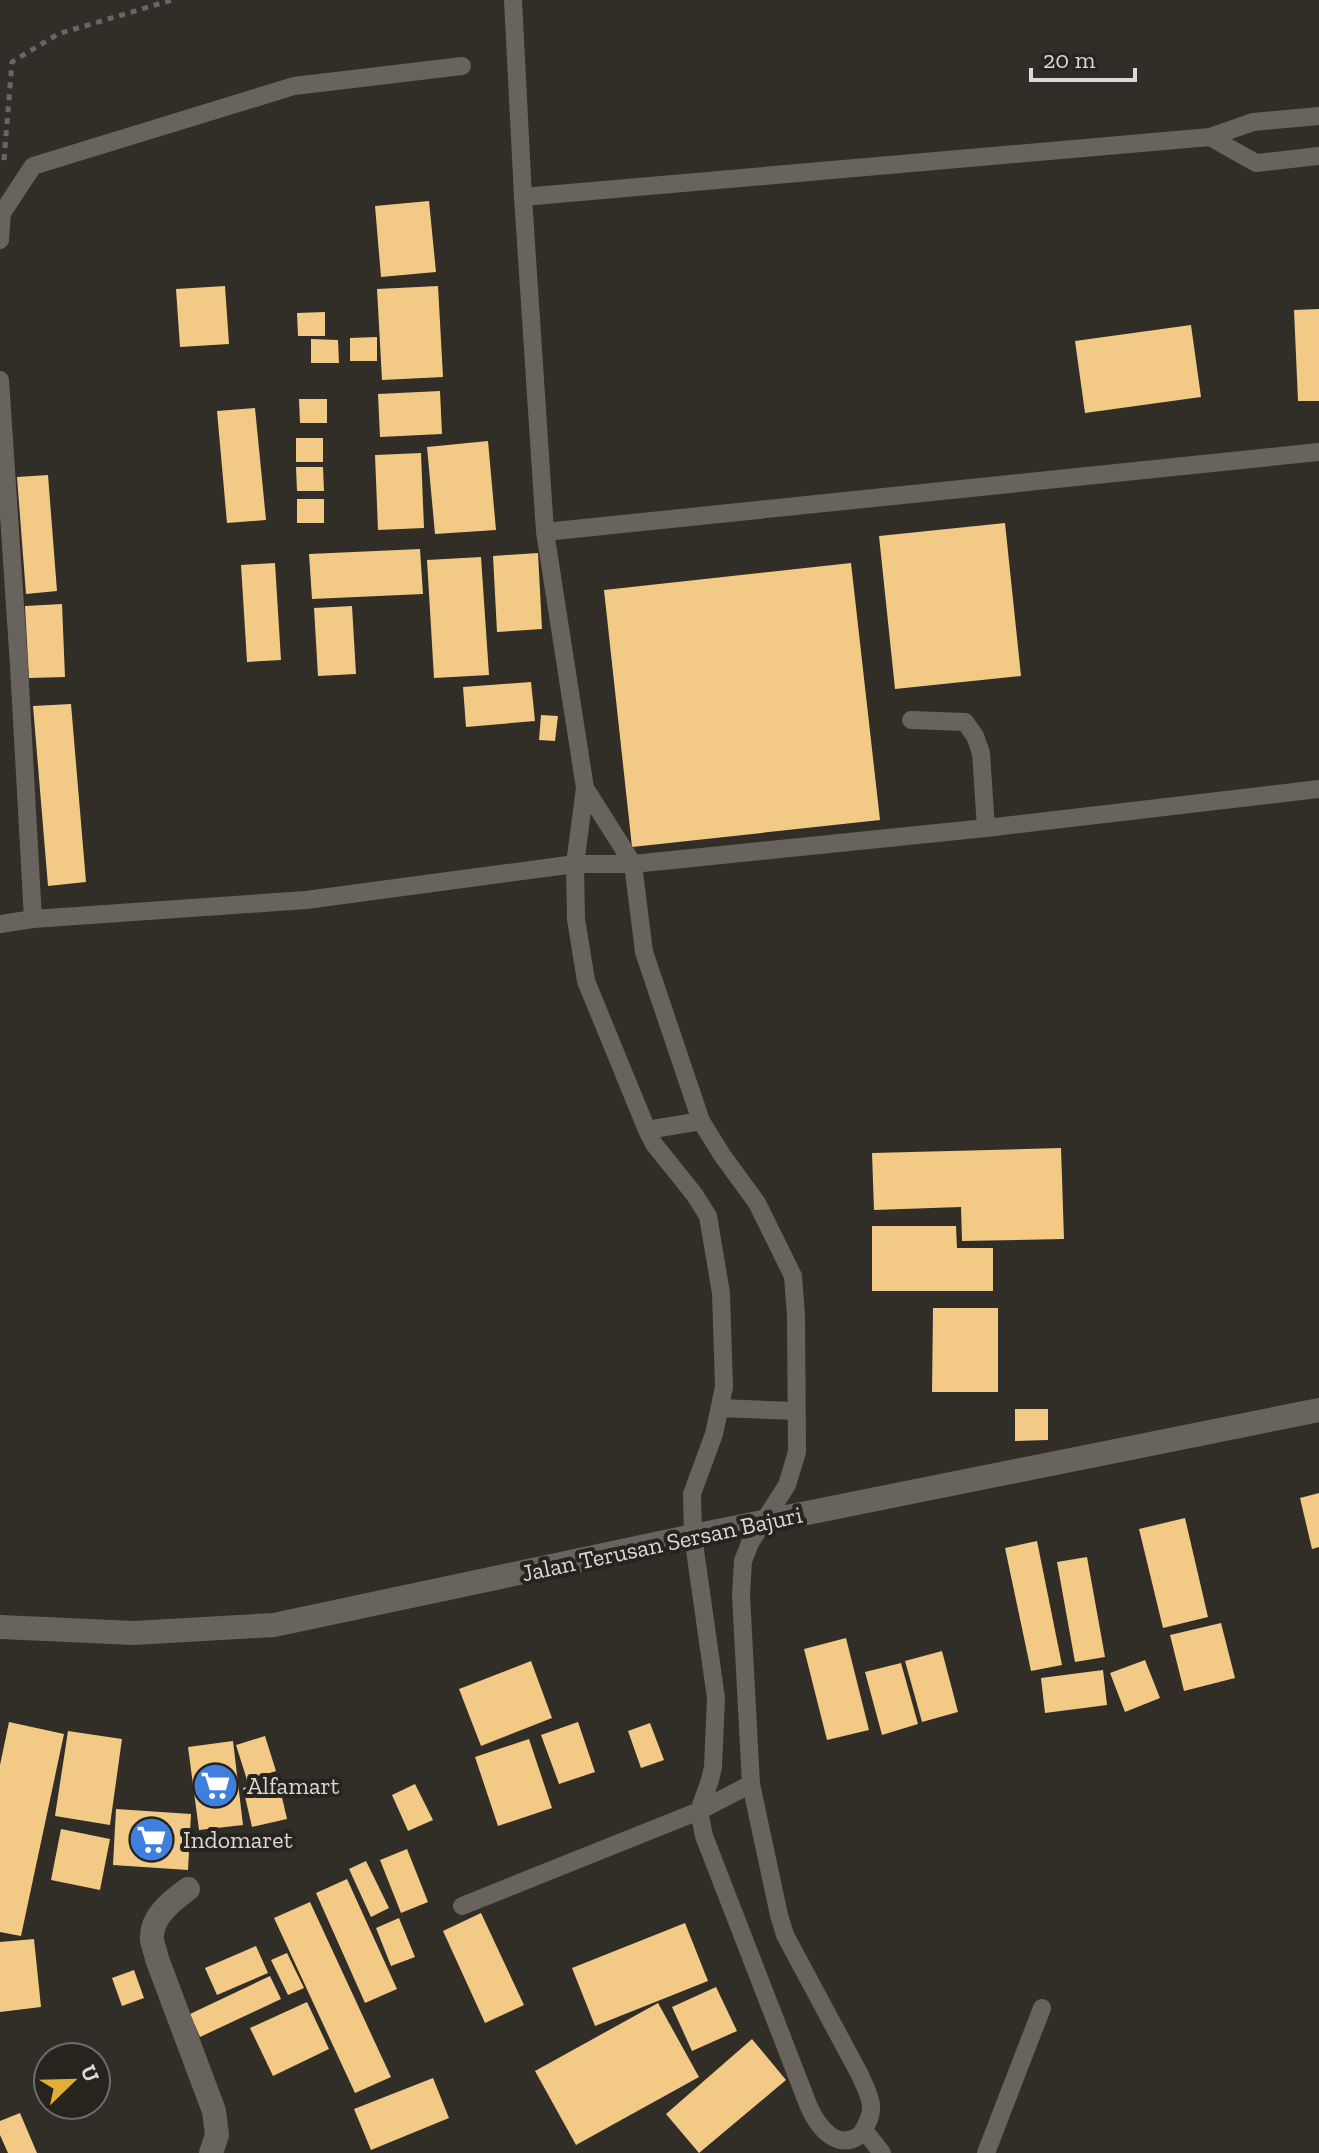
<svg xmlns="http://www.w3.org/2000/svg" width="1319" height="2153" viewBox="0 0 1319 2153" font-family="'Zilla Slab',serif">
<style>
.building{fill:#f2c985}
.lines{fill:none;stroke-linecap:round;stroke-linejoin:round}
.path{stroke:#696560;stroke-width:5;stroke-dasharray:6 6;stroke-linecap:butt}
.service{stroke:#68635c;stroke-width:18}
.minor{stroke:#68635c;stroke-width:24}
.secondary{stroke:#68635c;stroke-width:24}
.labels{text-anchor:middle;stroke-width:8;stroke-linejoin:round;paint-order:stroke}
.street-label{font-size:24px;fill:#dcd9d5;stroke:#27231d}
.poi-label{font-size:24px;fill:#dcd9d5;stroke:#27231d;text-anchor:start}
</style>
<rect width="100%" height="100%" fill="#312d27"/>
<path class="building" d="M 429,201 L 436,272 L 381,277 L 375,206 Z
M 225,286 L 229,344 L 180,347 L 176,289 Z
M 438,286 L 443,377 L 382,380 L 377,289 Z
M 1319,309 L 1319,401 L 1298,401 L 1294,310 Z
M 325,312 L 325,336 L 298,336 L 297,313 Z
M 1191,325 L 1201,397 L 1085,413 L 1075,341 Z
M 377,337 L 377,361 L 350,361 L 350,338 Z
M 311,339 L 338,340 L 339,363 L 311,363 Z
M 440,391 L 442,434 L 380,437 L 378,394 Z
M 299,399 L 327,399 L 327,423 L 300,423 Z
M 255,408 L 266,520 L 227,523 L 217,411 Z
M 296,438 L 323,438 L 323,462 L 296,462 Z
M 488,441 L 496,530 L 435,534 L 427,447 Z
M 421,453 L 424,528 L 378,530 L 375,455 Z
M 296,467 L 323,467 L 324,491 L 297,491 Z
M 48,475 L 57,591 L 26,594 L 17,477 Z
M 297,499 L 324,499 L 324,523 L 297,523 Z
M 1005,523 L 1021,676 L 895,689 L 879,536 Z
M 420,549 L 423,594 L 312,599 L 309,554 Z
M 538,553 L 542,629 L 497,632 L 493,556 Z
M 481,557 L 489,675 L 434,678 L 427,560 Z
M 275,563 L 281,660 L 247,662 L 241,565 Z
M 851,563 L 880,820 L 632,847 L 604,590 Z
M 62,604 L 65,677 L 29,678 L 25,606 Z
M 352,606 L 356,674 L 318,676 L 314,608 Z
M 531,682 L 535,721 L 466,727 L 463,687 Z
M 71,704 L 86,882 L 48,886 L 33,706 Z
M 541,715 L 558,716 L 555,741 L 539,740 Z
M 1061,1148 L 1064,1239 L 962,1241 L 961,1207 L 874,1210 L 872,1153 Z
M 872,1226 L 956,1226 L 957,1248 L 993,1248 L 993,1291 L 872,1291 Z
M 933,1308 L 998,1308 L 998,1392 L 932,1392 Z
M 1015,1409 L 1048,1409 L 1048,1440 L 1015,1441 Z
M 1319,1493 L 1319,1547 L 1312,1549 L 1300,1498 Z
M 1185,1518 L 1208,1617 L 1163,1628 L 1139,1529 Z
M 1037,1541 L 1062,1665 L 1031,1671 L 1005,1548 Z
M 1087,1557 L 1105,1657 L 1075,1662 L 1057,1562 Z
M 1221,1623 L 1235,1678 L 1184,1691 L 1170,1635 Z
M 846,1638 L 869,1730 L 827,1740 L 804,1649 Z
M 942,1651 L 958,1712 L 922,1722 L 905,1661 Z
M 1145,1660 L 1160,1698 L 1125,1712 L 1110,1673 Z
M 531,1661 L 552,1718 L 481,1746 L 459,1689 Z
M 901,1663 L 918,1724 L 882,1735 L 865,1672 Z
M 1103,1670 L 1107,1705 L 1045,1713 L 1041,1678 Z
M 9,1722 L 64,1734 L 21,1936 L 0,1932 L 0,1765 Z
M 578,1722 L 595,1772 L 559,1784 L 541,1735 Z
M 650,1723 L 664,1760 L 641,1768 L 628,1731 Z
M 68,1731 L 122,1739 L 110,1825 L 55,1816 Z
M 265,1736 L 276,1771 L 247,1780 L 236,1745 Z
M 529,1739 L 552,1808 L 498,1826 L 475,1757 Z
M 233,1741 L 243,1825 L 199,1830 L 188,1747 Z
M 278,1780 L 287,1819 L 252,1827 L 243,1788 Z
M 415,1784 L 433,1820 L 408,1831 L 392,1795 Z
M 116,1809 L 191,1814 L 188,1870 L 113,1865 Z
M 61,1829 L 110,1839 L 100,1890 L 51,1880 Z
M 407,1849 L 428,1902 L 401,1913 L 380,1860 Z
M 366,1861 L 389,1908 L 371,1917 L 349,1869 Z
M 347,1879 L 397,1989 L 365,2003 L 316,1893 Z
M 310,1902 L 391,2077 L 355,2093 L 274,1918 Z
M 481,1913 L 524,2005 L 485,2023 L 443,1931 Z
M 399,1918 L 415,1957 L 391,1966 L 376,1928 Z
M 685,1923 L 708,1981 L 595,2026 L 572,1968 Z
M 34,1939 L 41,2007 L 0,2012 L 0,1942 Z
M 256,1946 L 268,1973 L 217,1995 L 205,1968 Z
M 287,1953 L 304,1988 L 288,1995 L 271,1960 Z
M 134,1970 L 144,1998 L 122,2006 L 112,1978 Z
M 270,1976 L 281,1999 L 200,2037 L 190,2014 Z
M 716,1987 L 737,2031 L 692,2051 L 672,2007 Z
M 307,2002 L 329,2049 L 273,2076 L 250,2028 Z
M 658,2003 L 699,2077 L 576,2145 L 535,2071 Z
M 752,2039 L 786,2080 L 699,2153 L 666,2114 Z
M 433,2078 L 449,2118 L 371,2150 L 354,2109 Z
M 20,2113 L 37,2153 L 8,2153 L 0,2135 L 0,2121 Z"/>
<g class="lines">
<path class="path" d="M 4,160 L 12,62 L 58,34 L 172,0"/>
<path class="service" d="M 513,0 L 523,197 L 545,532 L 585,788 L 575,864 L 576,919 L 586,981 L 647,1130 L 654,1144 L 694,1194 L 708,1216 L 721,1293 L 724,1387 L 714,1434 L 692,1494 L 693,1536 L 716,1698 L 713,1767 L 710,1780 L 699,1811 L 704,1836 L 809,2107 C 818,2127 838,2153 861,2134 C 867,2125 872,2116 871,2105 C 870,2095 864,2085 860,2075 L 785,1935 L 779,1915 L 751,1784 L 741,1595 L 743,1561 L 750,1543 L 787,1485 L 797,1452 L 796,1316 L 793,1276 L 757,1203 L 722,1155 L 701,1121 L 644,952 L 633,864 L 585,788
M 1210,137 L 1256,163 L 1319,156
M 523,197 L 1210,137 L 1253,122 L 1319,116
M 0,240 L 2,213 L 33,166 L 294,86 L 462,66
M 0,380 L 19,666 L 33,919
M 545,532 L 1319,452
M 911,720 L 965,722 L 975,736 L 981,753 L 986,828
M 0,924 L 33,919 L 306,900 L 575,864 L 633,864 L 986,828 L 1319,789
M 647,1130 L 701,1121
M 720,1408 L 796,1411
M 462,1906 L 699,1811 L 751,1784
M 864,2130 L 882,2153
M 986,2153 L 1042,2008"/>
<path class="minor" d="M 188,1889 C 172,1901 150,1917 152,1940 C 153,1946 156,1953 157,1959 L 214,2111 L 217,2135 L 211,2153"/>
<path class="secondary" d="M 0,1627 L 134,1633 L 274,1625 L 693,1536 L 1319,1410"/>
</g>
<defs>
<symbol id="supermarket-disc" viewBox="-11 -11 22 22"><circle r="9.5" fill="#3f7fe0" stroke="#27231d"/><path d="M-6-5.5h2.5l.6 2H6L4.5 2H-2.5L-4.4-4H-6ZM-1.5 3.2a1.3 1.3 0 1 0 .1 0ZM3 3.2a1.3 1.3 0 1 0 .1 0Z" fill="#fff"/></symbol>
</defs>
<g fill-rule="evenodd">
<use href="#supermarket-disc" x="190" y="1760" width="51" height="51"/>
<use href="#supermarket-disc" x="126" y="1814" width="51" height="51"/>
</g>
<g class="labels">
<g class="street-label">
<text transform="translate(662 1544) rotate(-12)" y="8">Jalan Terusan Sersan Bajuri</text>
</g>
<g class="poi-label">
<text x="247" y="1794">Alfamart</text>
<text x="183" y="1848">Indomaret</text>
</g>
</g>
<g transform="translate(72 2081) rotate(67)"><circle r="38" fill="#27231d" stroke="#6f6c67" stroke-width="2"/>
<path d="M0-6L14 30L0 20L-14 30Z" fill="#e3ae35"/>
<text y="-12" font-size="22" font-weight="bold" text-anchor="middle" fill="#dcd9d5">U</text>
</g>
<path d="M1031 68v12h104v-12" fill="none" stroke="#dcd9d5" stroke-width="4"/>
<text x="1043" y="68" font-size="24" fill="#dcd9d5" stroke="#27231d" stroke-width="6" paint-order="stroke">20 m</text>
</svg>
